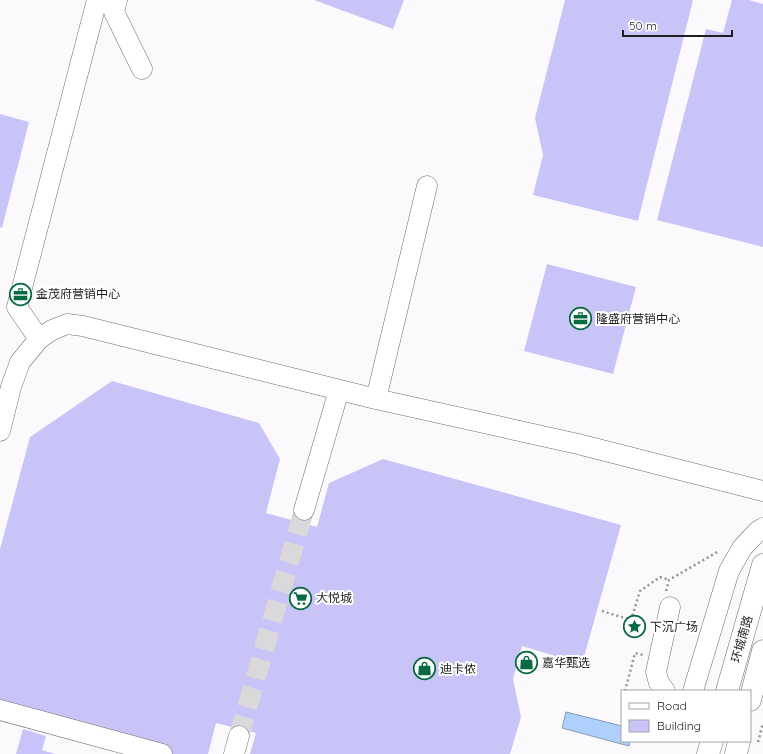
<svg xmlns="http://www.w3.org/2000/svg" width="763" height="754" viewBox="0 0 763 754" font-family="Quicksand,'Noto Sans SC',sans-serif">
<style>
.water{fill:#b0d0fc;stroke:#849bba}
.building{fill:#c9c4f7}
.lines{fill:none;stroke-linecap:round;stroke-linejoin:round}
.minor-tunnel{stroke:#dbd8dc;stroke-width:20;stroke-dasharray:20 10;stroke-linecap:butt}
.minor-casing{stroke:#706d71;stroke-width:21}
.major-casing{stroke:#706d71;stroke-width:23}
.path{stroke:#949294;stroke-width:2.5;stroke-dasharray:2 3;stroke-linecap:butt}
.minor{stroke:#fff;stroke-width:20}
.major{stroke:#fff;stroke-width:22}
.labels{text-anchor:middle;stroke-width:4;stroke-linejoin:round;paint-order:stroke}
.poi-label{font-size:12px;fill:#1f1e1f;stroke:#fff;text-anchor:start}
.street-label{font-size:12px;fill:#1f1e1f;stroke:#fff}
</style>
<rect width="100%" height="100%" fill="#fcf9fd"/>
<path class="water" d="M 566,712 L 622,726 L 622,741 L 630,741 L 629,746 L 562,728 Z"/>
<path class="building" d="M 314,0 L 404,0 L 393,29 Z
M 565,0 L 693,0 L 638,221 L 533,195 L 543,155 L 535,118 Z
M 732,0 L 749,0 L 763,4 L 763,247 L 657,220 L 706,29 L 723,33 Z
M 0,114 L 29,122 L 2,228 L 0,227 Z
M 547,264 L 636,287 L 613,374 L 524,351 Z
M 112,381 L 259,423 L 280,459 L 266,513 L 317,527 L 329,483 L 383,459 L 621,525 L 582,664 L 522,646 L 513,679 L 521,717 L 510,754 L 250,754 L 256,733 L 216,723 L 208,754 L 169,754 L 0,709 L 0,549 L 30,437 Z
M 23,729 L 46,736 L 42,750 L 55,754 L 16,754 Z"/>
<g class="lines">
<path class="minor-tunnel" d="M 239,736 L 304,510"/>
<defs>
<path id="minor" d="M 117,0 L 114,12 L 142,69
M 39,339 L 17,307 L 97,0
M 376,399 L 427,186
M 0,431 L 11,387 L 20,362 L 39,339 L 52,330 L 67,324 L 83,326 L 376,399 L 578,444 L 763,491
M 304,510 L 339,390
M 665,691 L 659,683 L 656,672 L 670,607
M 693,691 L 729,571 L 742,548 L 758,531 L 763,528
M 0,710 L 162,754
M 234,754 L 239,736"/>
<path id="major" d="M 727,691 L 763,565
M 750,700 L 763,651
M 708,754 L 712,741
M 736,754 L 739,741"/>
</defs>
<use href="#minor" class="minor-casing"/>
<use href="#major" class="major-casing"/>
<path class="path" d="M 666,591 L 669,580 L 719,551
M 602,611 L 631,620 L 640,591 L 660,577 L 669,580
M 625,691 L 635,653 L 643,655
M 758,742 L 763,723"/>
<use href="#minor" class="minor"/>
<use href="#major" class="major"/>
</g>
<defs>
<symbol id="office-ring" viewBox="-11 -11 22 22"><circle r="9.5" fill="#fff" stroke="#076b41" stroke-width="1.5"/><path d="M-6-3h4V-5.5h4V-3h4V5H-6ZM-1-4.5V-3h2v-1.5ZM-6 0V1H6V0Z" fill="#076b41"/></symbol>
<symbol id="supermarket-ring" viewBox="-11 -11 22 22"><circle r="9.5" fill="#fff" stroke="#076b41" stroke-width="1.5"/><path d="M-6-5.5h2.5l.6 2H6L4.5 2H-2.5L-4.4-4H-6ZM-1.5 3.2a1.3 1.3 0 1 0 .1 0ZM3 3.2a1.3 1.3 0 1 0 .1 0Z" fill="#076b41"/></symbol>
<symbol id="sight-ring" viewBox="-11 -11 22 22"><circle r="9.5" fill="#fff" stroke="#076b41" stroke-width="1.5"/><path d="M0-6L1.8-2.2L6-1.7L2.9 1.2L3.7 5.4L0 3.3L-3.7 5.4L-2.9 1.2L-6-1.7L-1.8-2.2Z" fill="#076b41"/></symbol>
<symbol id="shop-ring" viewBox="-11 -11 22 22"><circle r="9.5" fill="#fff" stroke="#076b41" stroke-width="1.5"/><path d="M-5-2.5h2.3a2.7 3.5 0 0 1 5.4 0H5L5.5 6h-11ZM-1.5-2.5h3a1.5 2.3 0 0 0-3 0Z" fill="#076b41"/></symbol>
</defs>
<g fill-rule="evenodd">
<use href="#office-ring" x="8" y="282" width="25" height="25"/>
<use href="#office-ring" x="568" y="306" width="25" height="25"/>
<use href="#supermarket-ring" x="288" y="586" width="25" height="25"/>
<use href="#sight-ring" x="622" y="614" width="25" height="25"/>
<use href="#shop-ring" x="514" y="650" width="25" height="25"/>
<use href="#shop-ring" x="412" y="656" width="25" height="25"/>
</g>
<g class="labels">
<g class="poi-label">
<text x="36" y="298">金茂府营销中心</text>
<text x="596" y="323">隆盛府营销中心</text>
<text x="316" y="602">大悦城</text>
<text x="650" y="631">下沉广场</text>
<text x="542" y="667">嘉华甄选</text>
<text x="440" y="673">迪卡侬</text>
</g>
<g class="street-label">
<text transform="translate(742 639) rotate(-74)" y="4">环城南路</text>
</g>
</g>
<rect x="621" y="690" width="130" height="52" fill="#ffffff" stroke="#a5a5a5"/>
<rect x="629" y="703" width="20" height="6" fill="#ffffff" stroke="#a5a5a5"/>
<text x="657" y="710" font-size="12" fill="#1f1e1f">Road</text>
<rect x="629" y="720" width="20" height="12" fill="#c9c4f7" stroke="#a5a5a5"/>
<text x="657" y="730" font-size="12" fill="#1f1e1f">Building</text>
<path d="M623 30v6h109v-6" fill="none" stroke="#1f1e1f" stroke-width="2"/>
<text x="629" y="30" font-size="12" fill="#1f1e1f" stroke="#ffffff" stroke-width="3" paint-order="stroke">50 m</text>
</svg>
